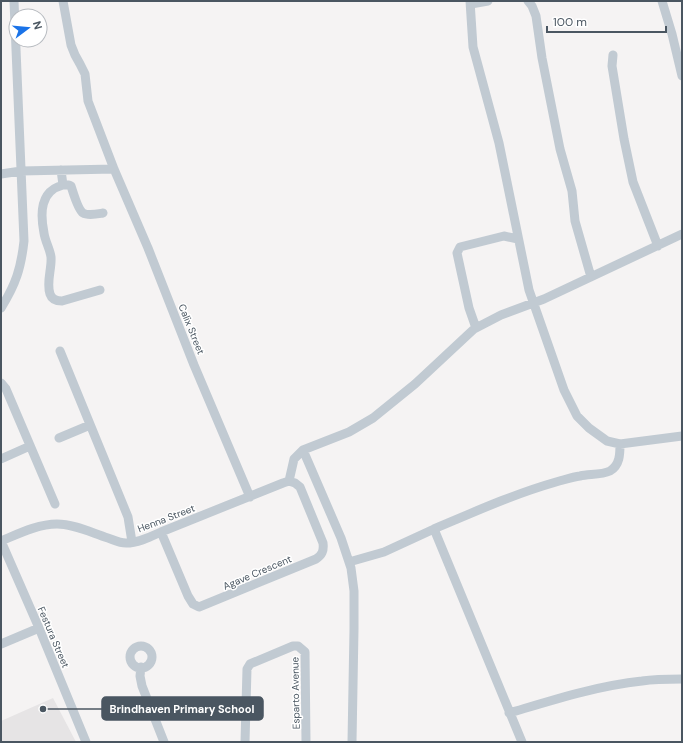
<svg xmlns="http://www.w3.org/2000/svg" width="683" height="743" viewBox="0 0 683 743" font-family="'DM Sans',sans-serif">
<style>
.education{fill:#e6e4e5}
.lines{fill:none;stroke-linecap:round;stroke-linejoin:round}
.minor{stroke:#c1cad2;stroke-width:9}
.labels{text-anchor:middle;stroke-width:3;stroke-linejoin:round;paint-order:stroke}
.street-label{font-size:10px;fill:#4a5661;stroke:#fff}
.leader{fill:none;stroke:#4a5661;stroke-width:1.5}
.callout-dot{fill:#4a5661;stroke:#fff;stroke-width:1.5}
.callout{fill:#4a5661;stroke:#4a5661;stroke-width:1.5}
.callout-label{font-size:11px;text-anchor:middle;font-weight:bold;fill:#fff}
</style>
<rect width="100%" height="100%" fill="#f5f3f3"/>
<path class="education" d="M 53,698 L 76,742 L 1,742 L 1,721 Z"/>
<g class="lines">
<path class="minor" d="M 63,1 L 71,45 L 75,55 L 80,64 L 85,74 L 88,101 L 114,169 L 148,248 L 194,365 L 250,497
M 470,1 L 473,47 L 499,143 L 529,290 L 564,390 L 577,416 L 589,428 L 607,441 L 620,444 L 682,436
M 528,1 L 532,6 L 536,16 L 542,58 L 560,149 L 572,191 L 575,221 L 591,277
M 662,1 L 672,34 L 682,76
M 471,4 L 488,1
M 613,55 L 612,66 L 624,139 L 633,182 L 658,246
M 61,170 L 63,185 C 40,191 40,213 44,233 C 45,241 50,249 51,257 C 52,269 46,282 50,294 C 52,300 57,301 62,301 L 100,290
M 1,174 L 21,171 L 114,169
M 63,185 L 69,185 L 71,186 C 73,192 78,210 83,213 C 88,216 97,214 103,213
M 1,308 C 16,284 21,268 24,241 L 14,1
M 476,328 L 469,308 L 457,253 L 460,247 L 504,236 L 518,239
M 60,351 L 128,517 L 132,542
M 1,383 L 6,389 L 55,504
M 59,438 L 90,425
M 303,450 L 341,538 L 351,568 L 354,591 L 354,629 L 352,742
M 1,459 L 30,446
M 289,481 L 294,459 L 303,450 L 349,432 L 373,418 L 415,384 L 474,329 L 501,315 L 544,299 L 682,234
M 1,541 C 18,534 38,524 57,524 C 74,524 92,533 108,538 C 114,540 119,543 126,543 C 138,543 150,537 161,532 L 283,483 L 289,481 L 295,483 L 300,487 L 323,543 C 324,551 322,555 316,559 L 199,607 L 193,604 L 188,596 L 161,532
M 1,541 L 39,628 L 86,742
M 349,562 L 384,552 L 434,529
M 1,644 L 39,628
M130 657a11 11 0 1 1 22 0a11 11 0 1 1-22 0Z
M 141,667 L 140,676 L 142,686 L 164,742
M 509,713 C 553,700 596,686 642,681 C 655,679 669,679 682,679
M 245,742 L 247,669 L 250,664 L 293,646 L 298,646 L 305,652 L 306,742
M 522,742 L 434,529 C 474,512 514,494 556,482 C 564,480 572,477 580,476 C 589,474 601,475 610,471 C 620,465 620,454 620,444"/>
</g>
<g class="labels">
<g class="street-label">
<text transform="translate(192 329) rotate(68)" y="4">Calix Street</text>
<text transform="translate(166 518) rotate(-21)" y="4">Henna Street</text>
<text transform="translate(257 572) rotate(-23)" y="4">Agave Crescent</text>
<text transform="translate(54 637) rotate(67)" y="4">Festura Street</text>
<text transform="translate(295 693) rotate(-91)" y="4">Esparto Avenue</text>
</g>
</g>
<path class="leader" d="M43 709L102 709"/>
<circle class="callout-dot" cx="43" cy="709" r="4"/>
<rect class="callout" x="102" y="697" width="161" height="23" rx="4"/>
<g class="callout-label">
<text x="182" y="713">Brindhaven Primary School</text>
</g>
<rect width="683" height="743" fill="none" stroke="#4a5661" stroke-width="4"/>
<g transform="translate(28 28) rotate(74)"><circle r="19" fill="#ffffff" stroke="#b7bbc0"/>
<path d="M0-3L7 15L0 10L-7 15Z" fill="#1a73e8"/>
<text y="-6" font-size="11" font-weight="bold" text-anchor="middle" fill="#4a5661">N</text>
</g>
<path d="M547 26v6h119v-6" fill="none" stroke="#4a5661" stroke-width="2"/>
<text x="553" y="26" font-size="12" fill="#4a5661" stroke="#ffffff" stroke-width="3" paint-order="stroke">100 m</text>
</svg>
